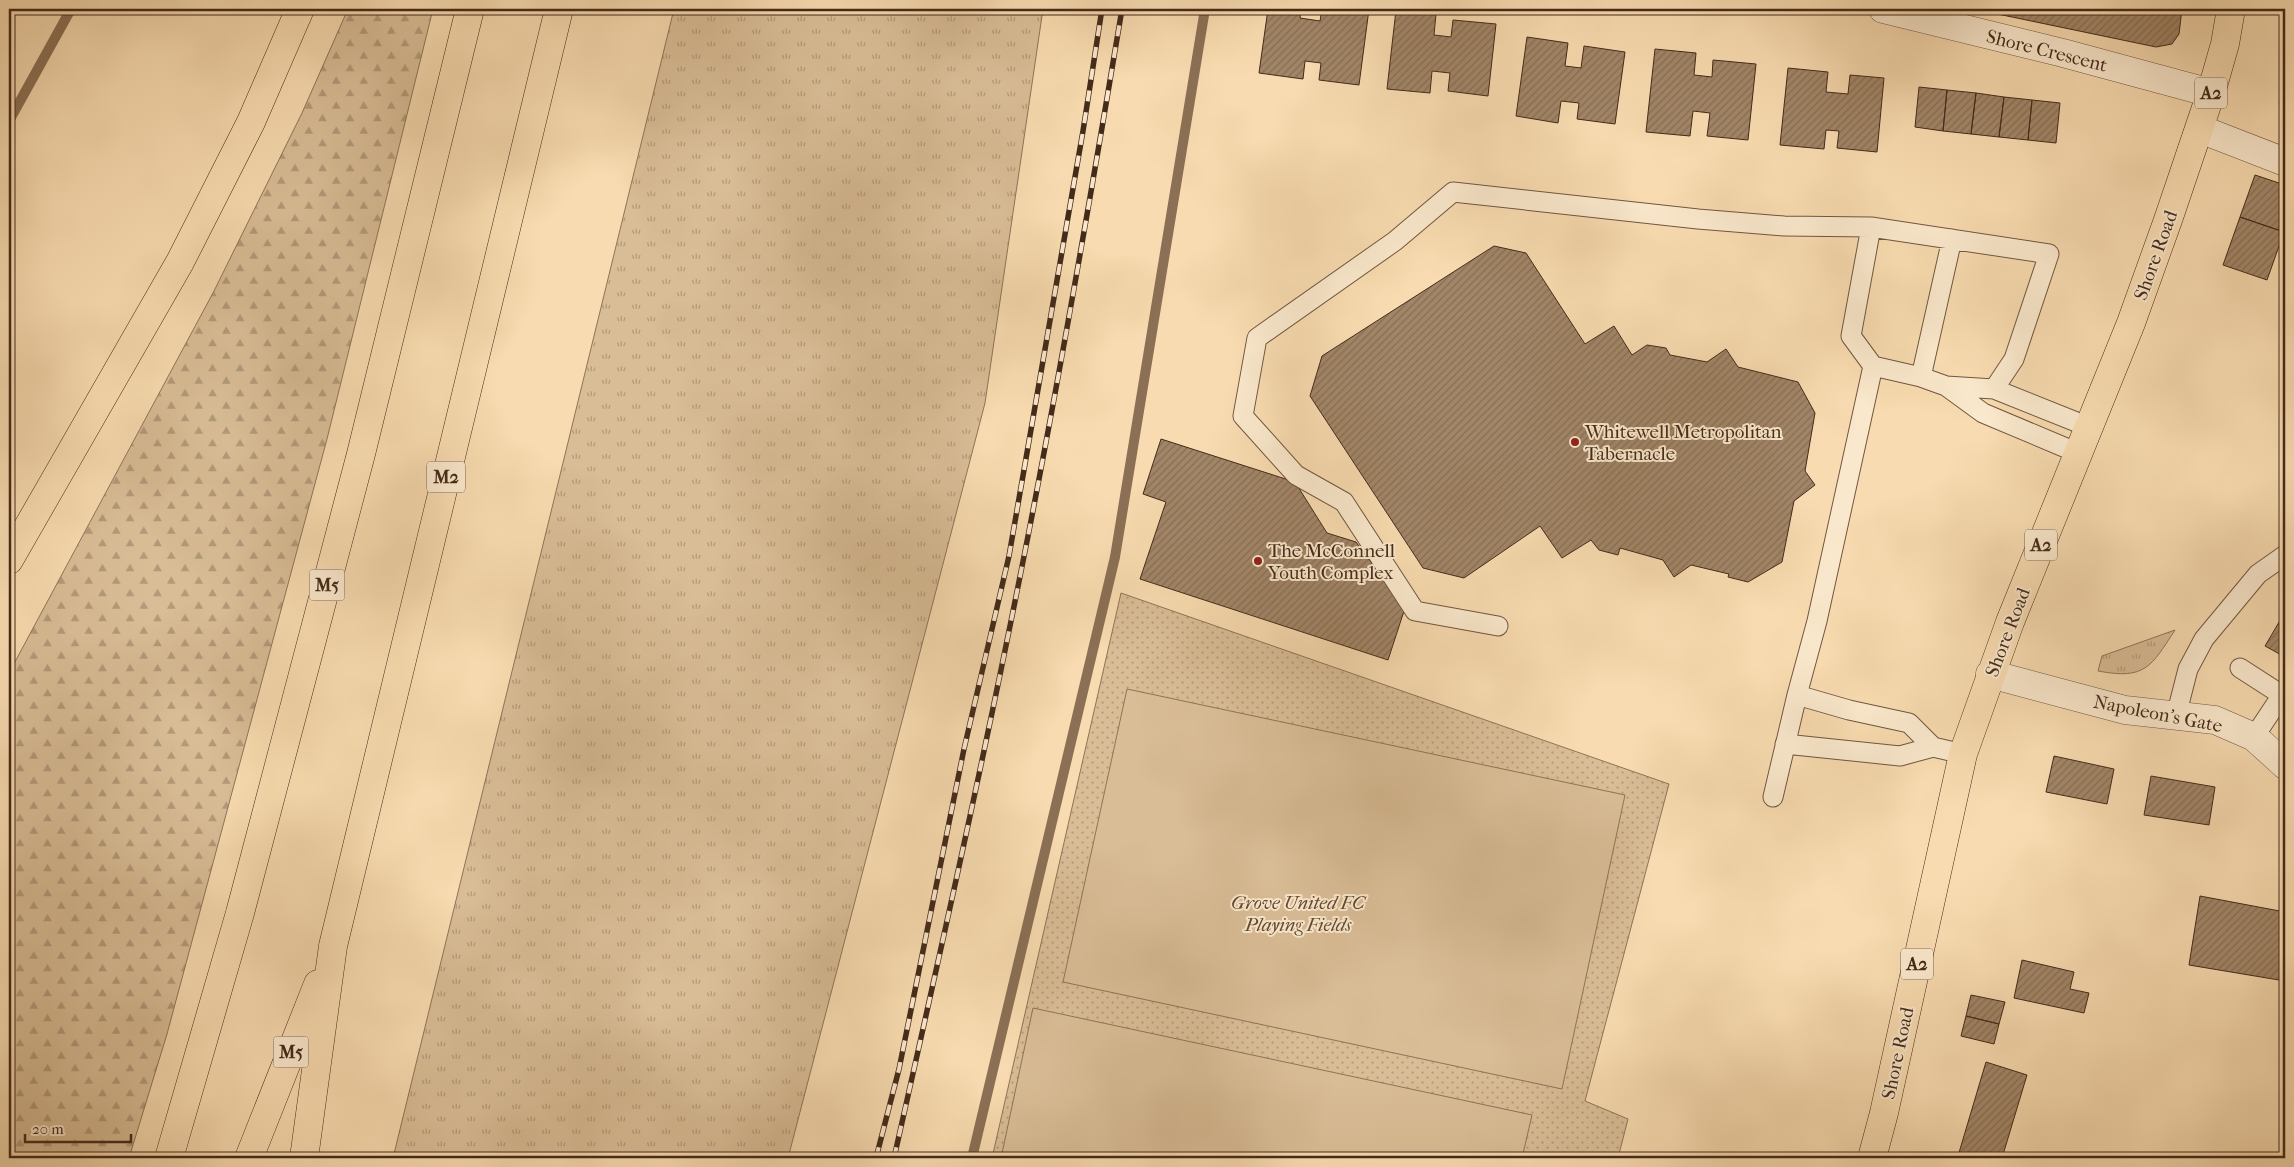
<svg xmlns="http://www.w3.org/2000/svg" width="2294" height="1167" viewBox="0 0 2294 1167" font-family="'IM FELL French Canon',serif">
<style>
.grass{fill:url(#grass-tufts);stroke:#8e7458}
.forest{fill:url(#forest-firs);stroke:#8e7458}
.park{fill:url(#park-dots);stroke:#8e7458}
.garden{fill:#d9bd96;stroke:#8e7458}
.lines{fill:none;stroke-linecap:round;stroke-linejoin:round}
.stream{stroke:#8b7055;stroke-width:10}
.building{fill:url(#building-hatch);stroke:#442a1a}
.service-casing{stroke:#715640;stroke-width:21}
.minor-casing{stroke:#715640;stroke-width:29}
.primary-casing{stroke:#442a1a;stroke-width:29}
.motorway-casing{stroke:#442a1a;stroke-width:29}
.service{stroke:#fae8cc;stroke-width:19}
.minor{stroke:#fae8cc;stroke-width:28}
.primary{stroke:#f8dbb0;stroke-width:28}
.motorway{stroke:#f8dbb0;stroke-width:28}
.rail-casing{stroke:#442a1a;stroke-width:5.5}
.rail{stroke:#fae8cc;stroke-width:4;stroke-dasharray:11;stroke-linecap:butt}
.poi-dot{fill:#8f2418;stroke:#fae8cc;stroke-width:2}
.labels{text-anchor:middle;stroke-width:4;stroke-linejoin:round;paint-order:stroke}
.shield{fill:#fae8cc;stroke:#7b634f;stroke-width:1}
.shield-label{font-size:18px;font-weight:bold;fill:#442a1a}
.street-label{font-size:19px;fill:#442a1a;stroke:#fae8cc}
.poi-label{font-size:19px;fill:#442a1a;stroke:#fae8cc;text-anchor:start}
.park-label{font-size:19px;font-style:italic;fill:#624733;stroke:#fae8cc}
</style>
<defs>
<pattern id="grass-tufts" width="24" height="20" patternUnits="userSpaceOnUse" patternTransform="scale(1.25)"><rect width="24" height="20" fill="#d9bd96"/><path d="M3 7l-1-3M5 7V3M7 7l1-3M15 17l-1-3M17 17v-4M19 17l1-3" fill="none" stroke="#b29a7a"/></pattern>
<pattern id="forest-firs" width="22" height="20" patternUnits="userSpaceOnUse" patternTransform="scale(1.25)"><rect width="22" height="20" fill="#d9bd96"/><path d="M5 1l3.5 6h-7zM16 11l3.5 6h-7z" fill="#b29a7a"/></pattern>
<pattern id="park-dots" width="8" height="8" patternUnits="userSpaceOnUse" patternTransform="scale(1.25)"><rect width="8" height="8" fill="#d9bd96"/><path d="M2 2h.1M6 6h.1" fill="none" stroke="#b29a7a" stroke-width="1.8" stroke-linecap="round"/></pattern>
<pattern id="building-hatch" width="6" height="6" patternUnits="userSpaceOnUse" patternTransform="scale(1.25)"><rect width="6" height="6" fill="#a28668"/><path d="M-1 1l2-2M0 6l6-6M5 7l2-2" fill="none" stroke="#866e55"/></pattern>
</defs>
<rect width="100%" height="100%" fill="#f8dbb0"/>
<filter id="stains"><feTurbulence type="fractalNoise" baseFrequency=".004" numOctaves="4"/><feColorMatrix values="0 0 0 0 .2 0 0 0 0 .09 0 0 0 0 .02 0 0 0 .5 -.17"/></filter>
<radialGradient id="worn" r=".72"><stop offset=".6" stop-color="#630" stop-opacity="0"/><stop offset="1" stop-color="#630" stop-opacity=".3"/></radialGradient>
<path class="grass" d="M 674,9 L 1043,9 L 985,403 L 788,1158 L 393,1158 Z
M 2175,630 C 2151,667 2145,680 2098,671 L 2102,656 Z"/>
<path class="forest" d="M 348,9 L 433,9 L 327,439 L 167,1034 L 129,1158 L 9,1158 L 9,673 L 214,291 L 302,113 Z"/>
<path class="park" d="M 1121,593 L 1669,784 L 1585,1101 L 1628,1119 L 1618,1158 L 992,1158 Z"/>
<path class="garden" d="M 1127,689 L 1625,795 L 1562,1089 L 1063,982 Z
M 1033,1008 L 1532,1115 L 1522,1158 L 1001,1158 Z"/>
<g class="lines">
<path class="stream" d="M 9,121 L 71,9
M 972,1158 L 1115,557 L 1205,9"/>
</g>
<path class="building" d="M 1268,9 L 1301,9 L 1300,18 L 1320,21 L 1322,9 L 1369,9 L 1359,85 L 1319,80 L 1321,63 L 1305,61 L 1303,79 L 1259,73 Z
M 1981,9 L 2182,9 L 2179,34 L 2172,44 L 2156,47 L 1988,12 Z
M 1396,10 L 1436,14 L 1434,35 L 1451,37 L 1453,20 L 1496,24 L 1488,96 L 1448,91 L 1450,73 L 1432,71 L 1430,93 L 1387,89 Z
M 1527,37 L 1568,43 L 1565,66 L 1581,68 L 1584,46 L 1625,52 L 1615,124 L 1577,119 L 1579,103 L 1561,101 L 1558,123 L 1516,116 Z
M 1655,49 L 1696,53 L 1694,75 L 1712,77 L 1713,60 L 1756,64 L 1748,140 L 1707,136 L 1710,113 L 1693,111 L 1690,136 L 1646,132 Z
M 1788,68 L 1828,72 L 1826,92 L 1848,94 L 1850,75 L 1884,78 L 1877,152 L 1837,148 L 1839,131 L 1826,130 L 1824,149 L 1780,145 Z
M 2285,81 L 2285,104 L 2279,103 Z
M 1919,87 L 1947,90 L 1943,131 L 1915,127 Z
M 1947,90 L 1976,93 L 1971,134 L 1943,131 Z
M 1976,93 L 2004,97 L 1999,137 L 1971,134 Z
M 2004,97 L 2032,100 L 2028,140 L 1999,137 Z
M 2032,100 L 2060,103 L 2056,143 L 2028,140 Z
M 2255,175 L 2285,185 L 2284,232 L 2240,217 Z
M 2240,217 L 2284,232 L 2267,280 L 2223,265 Z
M 1494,246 L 1526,253 L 1585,344 L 1614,326 L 1632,355 L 1647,345 L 1666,348 L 1670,355 L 1707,362 L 1726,349 L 1738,367 L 1798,382 L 1815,413 L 1805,471 L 1815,485 L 1794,501 L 1782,562 L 1748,582 L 1728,577 L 1729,574 L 1691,565 L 1674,577 L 1663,560 L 1620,548 L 1618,555 L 1599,550 L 1591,540 L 1562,558 L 1540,526 L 1464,578 L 1423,568 L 1310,396 L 1322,356 Z
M 1161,439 L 1295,482 L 1327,533 L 1356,542 L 1405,608 L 1388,660 L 1140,579 L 1166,502 L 1143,494 Z
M 2285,612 L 2285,657 L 2265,646 Z
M 2054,756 L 2114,769 L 2107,804 L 2046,792 Z
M 2151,776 L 2215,787 L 2209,825 L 2144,815 Z
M 2200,896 L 2285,912 L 2285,981 L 2189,965 Z
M 2022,960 L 2074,972 L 2070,989 L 2089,993 L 2084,1013 L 2014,998 Z
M 1971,995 L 2005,1002 L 1999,1024 L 1966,1016 Z
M 1966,1016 L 1999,1024 L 1994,1044 L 1961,1036 Z
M 1986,1062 L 2027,1075 L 2002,1158 L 1964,1158 L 1958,1156 Z"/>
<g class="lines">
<defs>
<path id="service" d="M 1871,227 L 1851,336 L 1873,366 L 1921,377 L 1946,386 L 1994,389 L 2089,427
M 1921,377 L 1952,239
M 1946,386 L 1983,413 L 2078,453
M 1498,626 L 1415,611 L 1344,502 L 1296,475 L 1243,416 L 1257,338 L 1395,241 L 1453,192 L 1698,219 L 1784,226 L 1871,227 L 2049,254 L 2014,359 L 1994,389
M 2240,668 L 2285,697
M 1797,695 L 1849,710 L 1909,723 L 1933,747
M 2176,716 L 2188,669 L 2204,639 L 2258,574 L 2285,555
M 2254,737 L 2282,695
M 1785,744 L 1900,756 L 1933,747 L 1963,754
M 1773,797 L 1797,695 L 1817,621 L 1873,366"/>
<path id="minor" d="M 1883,9 L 2063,53 L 2211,93
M 2200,129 L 2285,162
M 1990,674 L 2125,710 L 2215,720 L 2254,737 L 2285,765"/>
<path id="primary" d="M 1872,1158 L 1884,1113 L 1963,754 L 2010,622 L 2131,323 L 2168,220 L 2211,93 L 2225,44 L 2231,9"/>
<path id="motorway" d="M 9,560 L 180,262 L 251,122 L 300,9
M 169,1158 L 240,913 L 361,454 L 470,9
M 249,1158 L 318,984
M 304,1158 L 333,946 L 559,9"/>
</defs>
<use href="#service" class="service-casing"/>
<use href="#minor" class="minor-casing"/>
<use href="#primary" class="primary-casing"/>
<use href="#motorway" class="motorway-casing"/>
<use href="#service" class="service"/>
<use href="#minor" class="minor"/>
<use href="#primary" class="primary"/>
<use href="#motorway" class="motorway"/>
<defs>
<path id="rail" d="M 876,1158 L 899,1069 L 964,749 L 1009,556 L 1083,131 L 1102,9
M 894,1158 C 941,949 988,741 1029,531 C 1063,357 1093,183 1122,9"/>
</defs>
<use href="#rail" class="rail-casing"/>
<use href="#rail" class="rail"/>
</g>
<g class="poi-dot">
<circle cx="1575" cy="442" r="5"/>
<circle cx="1258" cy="561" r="5"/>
</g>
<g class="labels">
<g class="shield">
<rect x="2195" y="77.5" width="32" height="31" rx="4"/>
<rect x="427" y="461.5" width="38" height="31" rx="4"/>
<rect x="2025" y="529.5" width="32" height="31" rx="4"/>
<rect x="309.5" y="569.5" width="35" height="31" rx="4"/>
<rect x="1901" y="948.5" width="32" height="31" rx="4"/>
<rect x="273.5" y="1036.5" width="35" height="31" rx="4"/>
</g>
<g class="shield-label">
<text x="2211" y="99">A2</text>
<text x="446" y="483">M2</text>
<text x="2041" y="551">A2</text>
<text x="327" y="591">M5</text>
<text x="1917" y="970">A2</text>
<text x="291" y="1058">M5</text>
</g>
<g class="street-label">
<text transform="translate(2047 50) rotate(14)" y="7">Shore Crescent</text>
<text transform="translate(2155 255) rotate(-70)" y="7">Shore Road</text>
<text transform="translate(2007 632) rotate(-69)" y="7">Shore Road</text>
<text transform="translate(2158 713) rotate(11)" y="7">Napoleon's Gate</text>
<text transform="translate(1897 1053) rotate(-78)" y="7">Shore Road</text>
</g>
<g class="poi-label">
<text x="1585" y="438">Whitewell Metropolitan<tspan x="1585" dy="22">Tabernacle</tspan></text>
<text x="1268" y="557">The McConnell<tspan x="1268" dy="22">Youth Complex</tspan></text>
</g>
<g class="park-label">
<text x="1298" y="909">Grove United FC<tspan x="1298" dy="22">Playing Fields</tspan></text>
</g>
</g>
<rect width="2294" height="1167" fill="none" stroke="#f8dbb0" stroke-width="30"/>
<rect x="10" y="10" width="2274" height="1147" fill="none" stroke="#442a1a" stroke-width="2.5"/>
<rect x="15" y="15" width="2264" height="1137" fill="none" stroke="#442a1a"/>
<path d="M25 1134v8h106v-8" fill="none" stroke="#442a1a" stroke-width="2.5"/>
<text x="32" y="1134" font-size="15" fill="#442a1a" stroke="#fae8cc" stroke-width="4" paint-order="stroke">20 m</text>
<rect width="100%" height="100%" filter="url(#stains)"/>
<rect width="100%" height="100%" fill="url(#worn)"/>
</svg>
